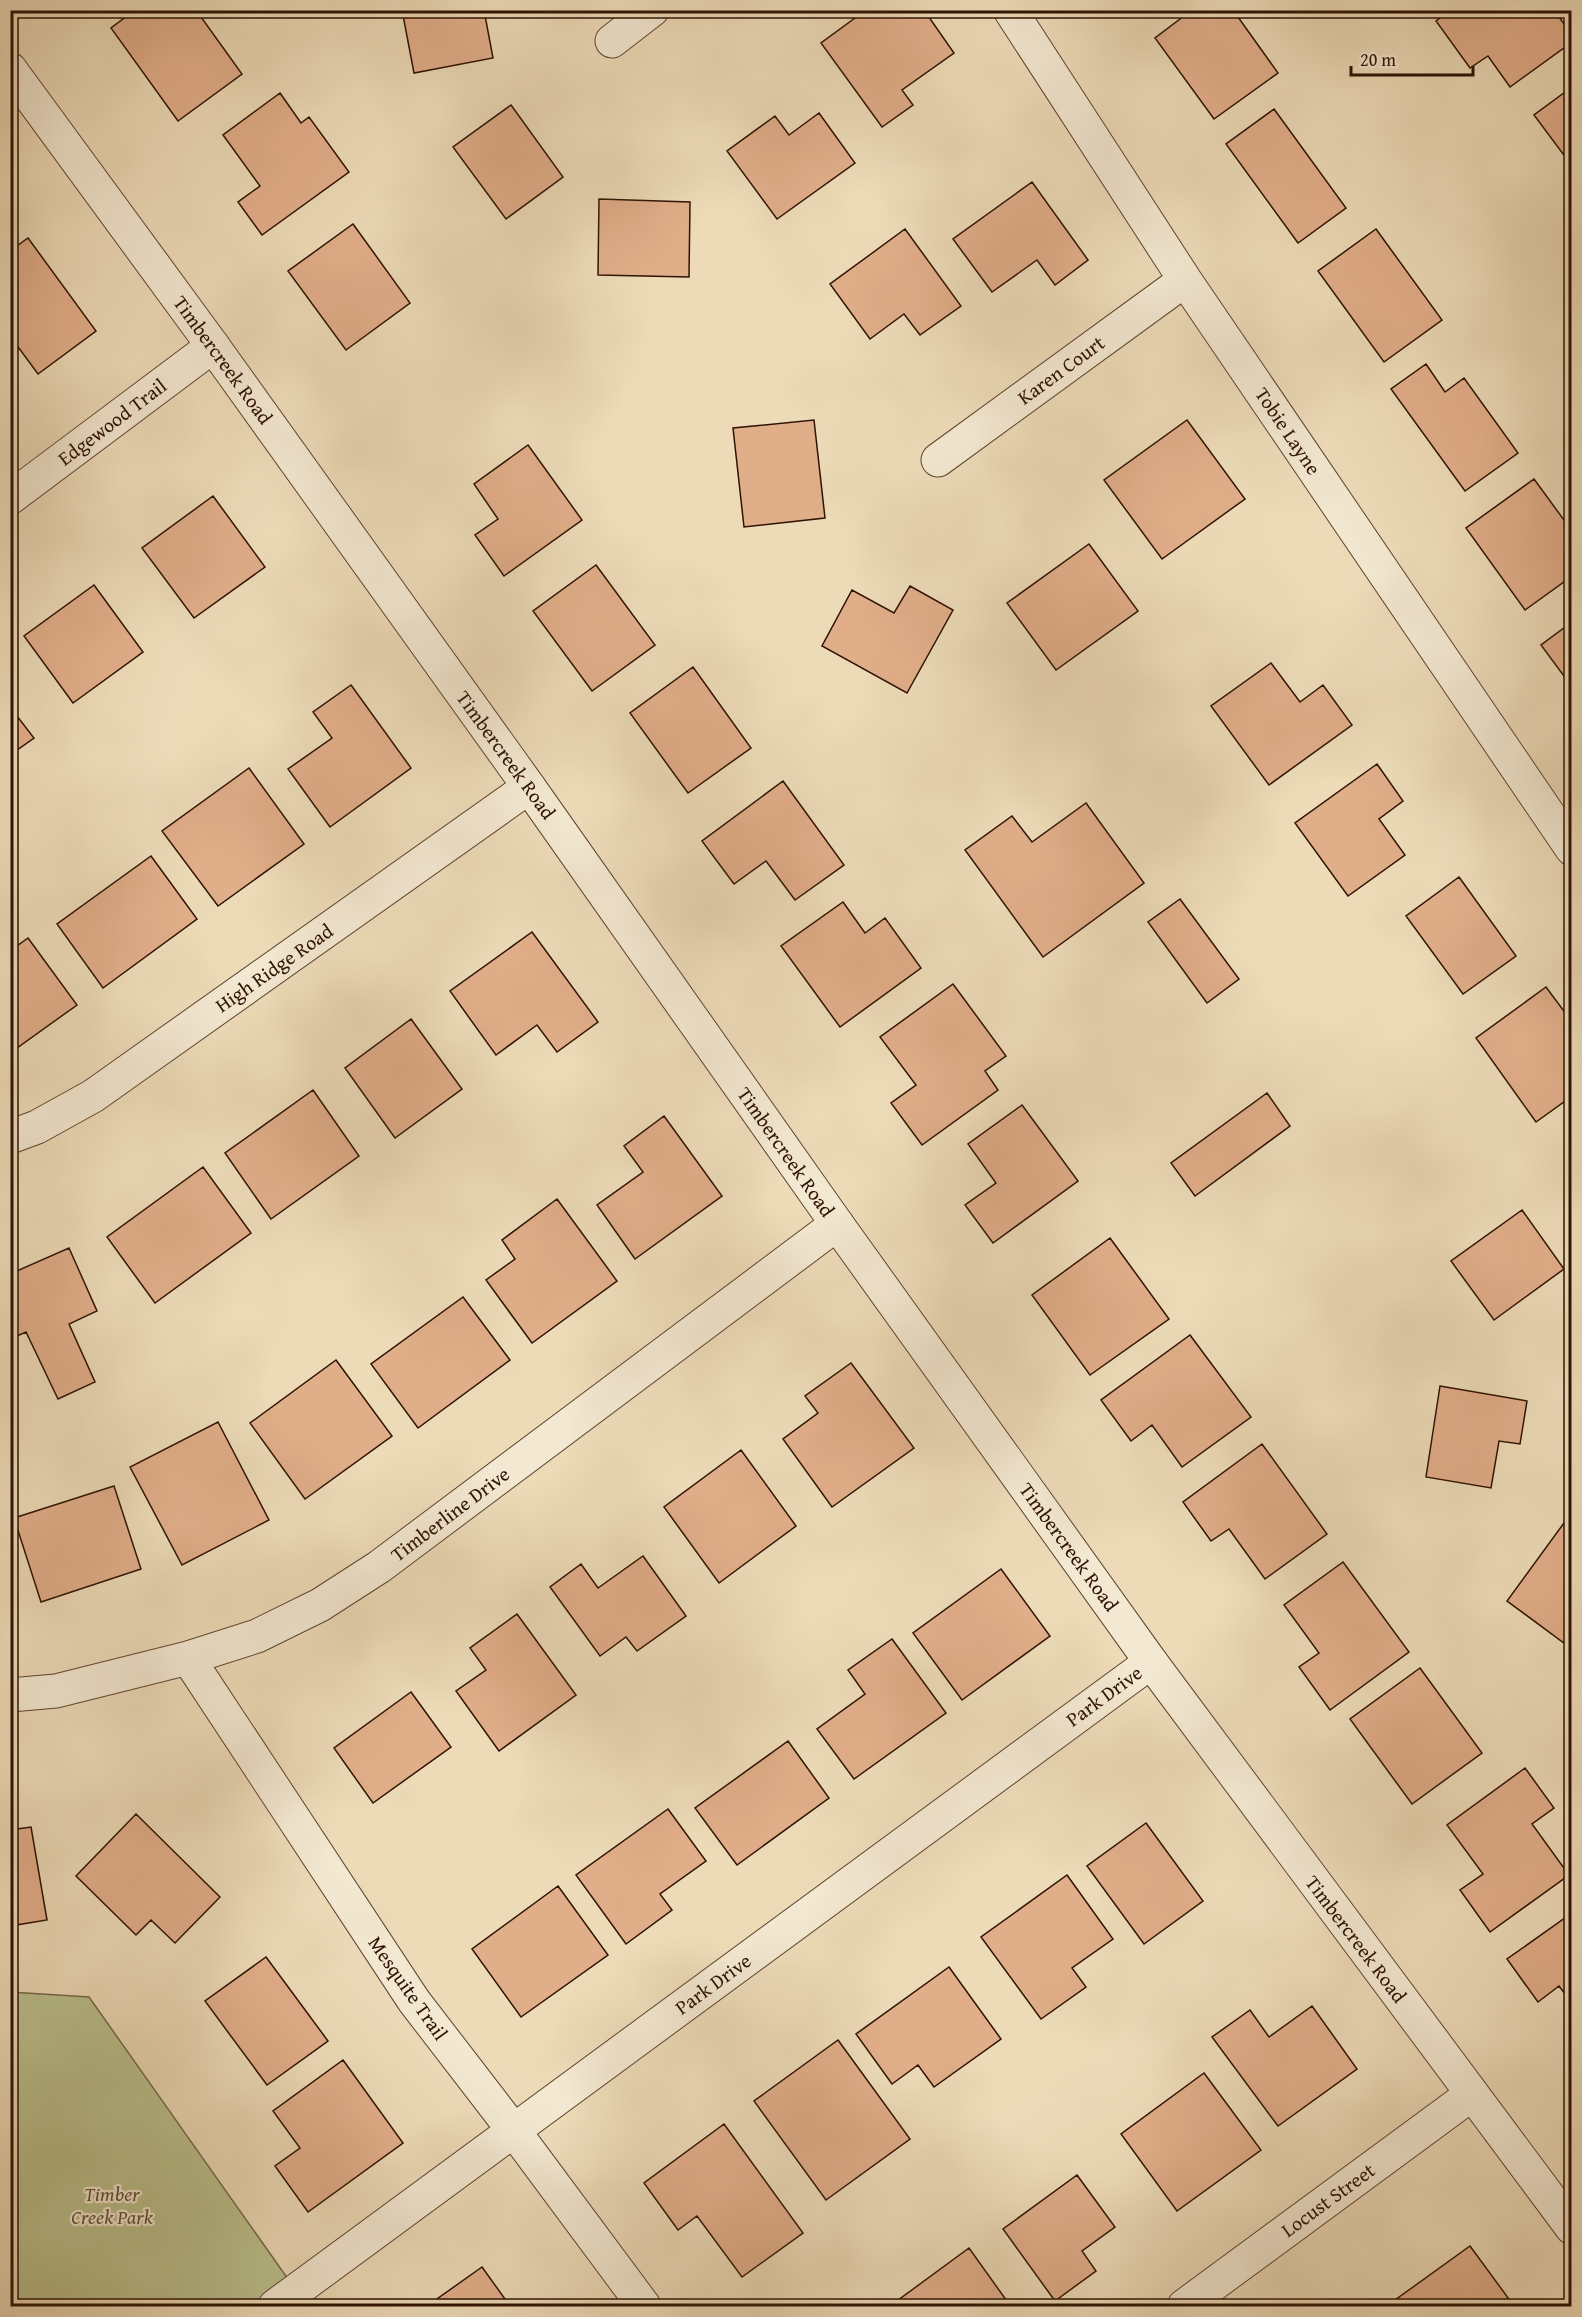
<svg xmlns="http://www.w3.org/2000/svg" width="1582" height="2317" viewBox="0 0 1582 2317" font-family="'Gentium Book Plus',serif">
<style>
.green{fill:#bac08d;stroke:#746948;stroke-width:1.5}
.building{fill:#e1ae8a;stroke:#2e1203;stroke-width:1.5}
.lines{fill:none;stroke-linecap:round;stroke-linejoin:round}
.minor-casing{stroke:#5e4430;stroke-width:35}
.tertiary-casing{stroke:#5e4430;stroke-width:35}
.minor{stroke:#f3e8d1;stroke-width:33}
.tertiary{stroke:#f3e8d1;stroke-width:33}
.labels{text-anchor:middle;stroke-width:4.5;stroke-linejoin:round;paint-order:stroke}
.street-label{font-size:20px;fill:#2e1203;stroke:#f3e8d1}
.park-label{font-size:20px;font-style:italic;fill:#5f4f33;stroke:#f3e8d1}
</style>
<rect width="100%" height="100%" fill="#eddbb8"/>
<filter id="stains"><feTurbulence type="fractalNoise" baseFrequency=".00333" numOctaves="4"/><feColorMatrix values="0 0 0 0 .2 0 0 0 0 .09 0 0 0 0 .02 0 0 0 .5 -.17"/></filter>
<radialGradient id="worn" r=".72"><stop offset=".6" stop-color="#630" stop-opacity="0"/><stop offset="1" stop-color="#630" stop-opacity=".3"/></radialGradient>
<path class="green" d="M 10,1992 L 89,1997 L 307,2306 L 11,2306 Z"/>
<path class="building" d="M 135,10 L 196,10 L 242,74 L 178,121 L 111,28 Z
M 402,10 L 484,10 L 493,58 L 414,73 Z
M 866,10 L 924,10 L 954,53 L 902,90 L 913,105 L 882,127 L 821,43 Z
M 1192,10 L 1233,10 L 1278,73 L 1214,119 L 1155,38 Z
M 1451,10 L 1554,10 L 1572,35 L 1572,42 L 1510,87 L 1488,56 L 1470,68 L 1436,21 Z
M 1572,87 L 1572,166 L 1534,115 Z
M 280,93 L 301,123 L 309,117 L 349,172 L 262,235 L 238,202 L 260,186 L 223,135 Z
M 511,105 L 563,177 L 506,219 L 453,147 Z
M 1274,109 L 1346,208 L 1298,243 L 1226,144 Z
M 819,113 L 855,163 L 777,219 L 727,151 L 775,116 L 789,135 Z
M 1032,182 L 1088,260 L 1055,285 L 1037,260 L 992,292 L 953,239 Z
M 599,199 L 690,202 L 689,277 L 598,275 Z
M 353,224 L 410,303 L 346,350 L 288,271 Z
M 905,229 L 961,306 L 920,335 L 904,314 L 870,339 L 830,284 Z
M 1376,229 L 1442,320 L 1384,362 L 1318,271 Z
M 28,238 L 96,331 L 38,374 L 10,336 L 10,251 Z
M 1426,364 L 1445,392 L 1464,378 L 1518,453 L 1465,491 L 1391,389 Z
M 814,420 L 825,518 L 744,527 L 733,428 Z
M 1187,420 L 1245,499 L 1162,559 L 1104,480 Z
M 528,445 L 582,520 L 504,576 L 475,535 L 498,519 L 474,484 Z
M 1534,479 L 1572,531 L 1572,576 L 1525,610 L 1466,528 Z
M 213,496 L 265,567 L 194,618 L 142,548 Z
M 1089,544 L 1138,611 L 1056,670 L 1007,603 Z
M 596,565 L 655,645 L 592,691 L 533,611 Z
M 94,585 L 143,652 L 73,703 L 24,636 Z
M 910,586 L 953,610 L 907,693 L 822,646 L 852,590 L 894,613 Z
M 1572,622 L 1572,687 L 1541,645 Z
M 1271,663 L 1300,702 L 1323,685 L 1352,725 L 1269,785 L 1211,706 Z
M 693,667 L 751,748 L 688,793 L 630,713 Z
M 351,685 L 411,768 L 330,827 L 288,769 L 332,738 L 313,712 Z
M 10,707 L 34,738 L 10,755 Z
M 1377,764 L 1403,801 L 1379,819 L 1405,855 L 1348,896 L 1295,823 Z
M 249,768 L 304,844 L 218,906 L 162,831 Z
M 783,781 L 844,865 L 795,900 L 766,861 L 734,884 L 702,841 Z
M 1086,803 L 1144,883 L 1043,957 L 965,850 L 1012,816 L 1032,842 Z
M 151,856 L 197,919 L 103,988 L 57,924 Z
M 1459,877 L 1516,956 L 1463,994 L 1406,916 Z
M 1180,899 L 1239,979 L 1207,1003 L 1148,922 Z
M 843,902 L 865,933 L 885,918 L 921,968 L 840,1027 L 781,946 Z
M 532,932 L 598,1022 L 557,1052 L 537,1025 L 496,1055 L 450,991 Z
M 28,938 L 77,1005 L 10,1053 L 10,951 Z
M 953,984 L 1006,1056 L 985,1071 L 998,1090 L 922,1145 L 891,1103 L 916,1085 L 880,1037 Z
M 1546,987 L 1572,1022 L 1572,1096 L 1536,1122 L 1476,1038 Z
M 411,1019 L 462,1089 L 395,1138 L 345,1068 Z
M 313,1090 L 359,1156 L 271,1219 L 225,1153 Z
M 1267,1093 L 1290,1126 L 1195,1196 L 1171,1163 Z
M 1022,1105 L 1078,1181 L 993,1243 L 965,1205 L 996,1183 L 968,1144 Z
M 664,1116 L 722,1196 L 635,1259 L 597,1205 L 643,1172 L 624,1146 Z
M 203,1167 L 251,1233 L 155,1303 L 107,1237 Z
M 557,1199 L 617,1281 L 532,1343 L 486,1280 L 515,1259 L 502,1240 Z
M 1522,1210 L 1564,1269 L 1494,1320 L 1451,1261 Z
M 1110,1238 L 1169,1319 L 1090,1375 L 1032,1295 Z
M 69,1248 L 97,1311 L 69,1324 L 95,1382 L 58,1399 L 26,1332 L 10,1339 L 10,1274 Z
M 463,1297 L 510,1360 L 418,1428 L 371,1364 Z
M 1190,1335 L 1251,1417 L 1182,1467 L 1152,1425 L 1131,1441 L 1101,1400 Z
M 336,1360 L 392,1436 L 305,1499 L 250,1423 Z
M 851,1363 L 914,1448 L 832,1507 L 783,1439 L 818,1413 L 805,1396 Z
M 1440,1386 L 1527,1401 L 1520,1444 L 1499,1441 L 1491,1488 L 1426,1477 Z
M 218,1422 L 269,1520 L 182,1565 L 130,1467 Z
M 1262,1444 L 1327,1534 L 1265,1579 L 1229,1529 L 1211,1541 L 1183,1502 Z
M 741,1450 L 796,1526 L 719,1583 L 664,1507 Z
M 114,1486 L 141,1569 L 41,1602 L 14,1518 Z
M 1572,1512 L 1572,1649 L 1507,1601 Z
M 643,1556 L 686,1616 L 637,1651 L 626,1637 L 600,1656 L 550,1587 L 581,1564 L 598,1588 Z
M 1343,1562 L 1409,1652 L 1330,1710 L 1299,1667 L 1319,1653 L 1284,1605 Z
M 1001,1569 L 1050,1636 L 962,1700 L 913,1633 Z
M 517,1614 L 576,1695 L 499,1751 L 456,1691 L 486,1670 L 470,1648 Z
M 892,1639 L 946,1713 L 854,1779 L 817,1729 L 865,1694 L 848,1670 Z
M 1420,1668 L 1482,1753 L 1412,1804 L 1350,1719 Z
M 411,1692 L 451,1747 L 373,1803 L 334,1748 Z
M 788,1741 L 829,1798 L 737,1865 L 695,1808 Z
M 1525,1768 L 1554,1808 L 1532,1824 L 1569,1875 L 1490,1932 L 1460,1890 L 1483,1874 L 1447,1825 Z
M 668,1809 L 706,1861 L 660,1894 L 672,1910 L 626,1944 L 576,1875 Z
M 136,1814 L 220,1897 L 175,1943 L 151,1920 L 136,1935 L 76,1876 Z
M 1146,1823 L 1203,1901 L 1144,1944 L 1087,1866 Z
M 31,1827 L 47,1920 L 10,1926 L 10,1830 Z
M 1067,1875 L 1113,1939 L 1072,1968 L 1086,1987 L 1041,2019 L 981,1937 Z
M 558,1886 L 608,1955 L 521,2017 L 472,1949 Z
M 1572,1913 L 1572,2003 L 1559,1986 L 1538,2002 L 1507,1959 Z
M 266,1957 L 328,2041 L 267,2085 L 205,2001 Z
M 949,1967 L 1001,2039 L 934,2087 L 918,2065 L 892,2084 L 856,2034 Z
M 1312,2006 L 1357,2069 L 1278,2126 L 1212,2037 L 1250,2010 L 1269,2037 Z
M 838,2040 L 910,2139 L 826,2200 L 754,2101 Z
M 343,2060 L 403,2143 L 308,2212 L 275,2166 L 300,2148 L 273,2111 Z
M 1204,2073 L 1261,2150 L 1177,2211 L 1121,2134 Z
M 724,2124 L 803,2233 L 742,2277 L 697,2216 L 678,2230 L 644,2183 Z
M 1077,2175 L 1115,2227 L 1082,2251 L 1096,2271 L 1055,2301 L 1003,2229 Z
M 1470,2246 L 1514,2306 L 1399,2306 L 1395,2300 Z
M 969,2248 L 1009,2304 L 1005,2306 L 890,2306 Z
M 482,2267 L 510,2306 L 427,2306 Z"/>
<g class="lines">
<defs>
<path id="minor" d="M 1010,10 L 1185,280 L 1572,849
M 612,41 L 652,10
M 938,460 L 1185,280
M 10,498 L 213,346
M 10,1137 L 37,1127 L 93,1096 L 529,787
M 188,1658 L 414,2001 L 514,2131 L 644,2306
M 10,1695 L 56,1691 L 188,1658 L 257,1636 L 320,1605 L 379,1567 L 837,1224
M 275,2306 L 1151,1662
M 1184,2306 L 1472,2094"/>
<path id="tertiary" d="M 10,69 L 213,346 L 529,787 L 837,1224 L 1151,1662 L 1572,2228"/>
</defs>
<use href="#minor" class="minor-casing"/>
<use href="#tertiary" class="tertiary-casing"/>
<use href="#minor" class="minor"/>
<use href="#tertiary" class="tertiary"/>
</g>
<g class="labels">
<g class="street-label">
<text transform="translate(223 360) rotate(54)" y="7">Timbercreek Road</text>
<text transform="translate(1061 370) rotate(-36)" y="7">Karen Court</text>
<text transform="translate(112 422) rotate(-37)" y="7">Edgewood Trail</text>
<text transform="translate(1288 431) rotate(56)" y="7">Tobie Layne</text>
<text transform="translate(506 755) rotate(54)" y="7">Timbercreek Road</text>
<text transform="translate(274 968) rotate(-35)" y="7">High Ridge Road</text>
<text transform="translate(786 1152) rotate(55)" y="7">Timbercreek Road</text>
<text transform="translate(450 1514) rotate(-37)" y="7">Timberline Drive</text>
<text transform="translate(1069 1547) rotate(54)" y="7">Timbercreek Road</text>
<text transform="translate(1104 1696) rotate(-36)" y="7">Park Drive</text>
<text transform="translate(1356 1939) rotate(53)" y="7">Timbercreek Road</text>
<text transform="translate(713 1984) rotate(-36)" y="7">Park Drive</text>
<text transform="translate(408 1988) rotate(55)" y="7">Mesquite Trail</text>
<text transform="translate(1328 2200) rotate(-36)" y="7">Locust Street</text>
</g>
<g class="park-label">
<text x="112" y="2201">Timber<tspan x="112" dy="23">Creek Park</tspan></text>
</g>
</g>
<rect width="1582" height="2317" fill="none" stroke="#eddbb8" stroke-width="36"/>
<rect x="12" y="12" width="1558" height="2293" fill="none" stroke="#2e1203" stroke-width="3"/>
<rect x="18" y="18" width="1546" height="2281" fill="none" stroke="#2e1203" stroke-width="1.5"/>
<path d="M1351 66v9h122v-9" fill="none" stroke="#2e1203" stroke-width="3"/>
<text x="1360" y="66" font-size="18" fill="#2e1203" stroke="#f3e8d1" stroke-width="4.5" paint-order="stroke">20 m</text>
<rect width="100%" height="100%" filter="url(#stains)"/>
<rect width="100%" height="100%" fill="url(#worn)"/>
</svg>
